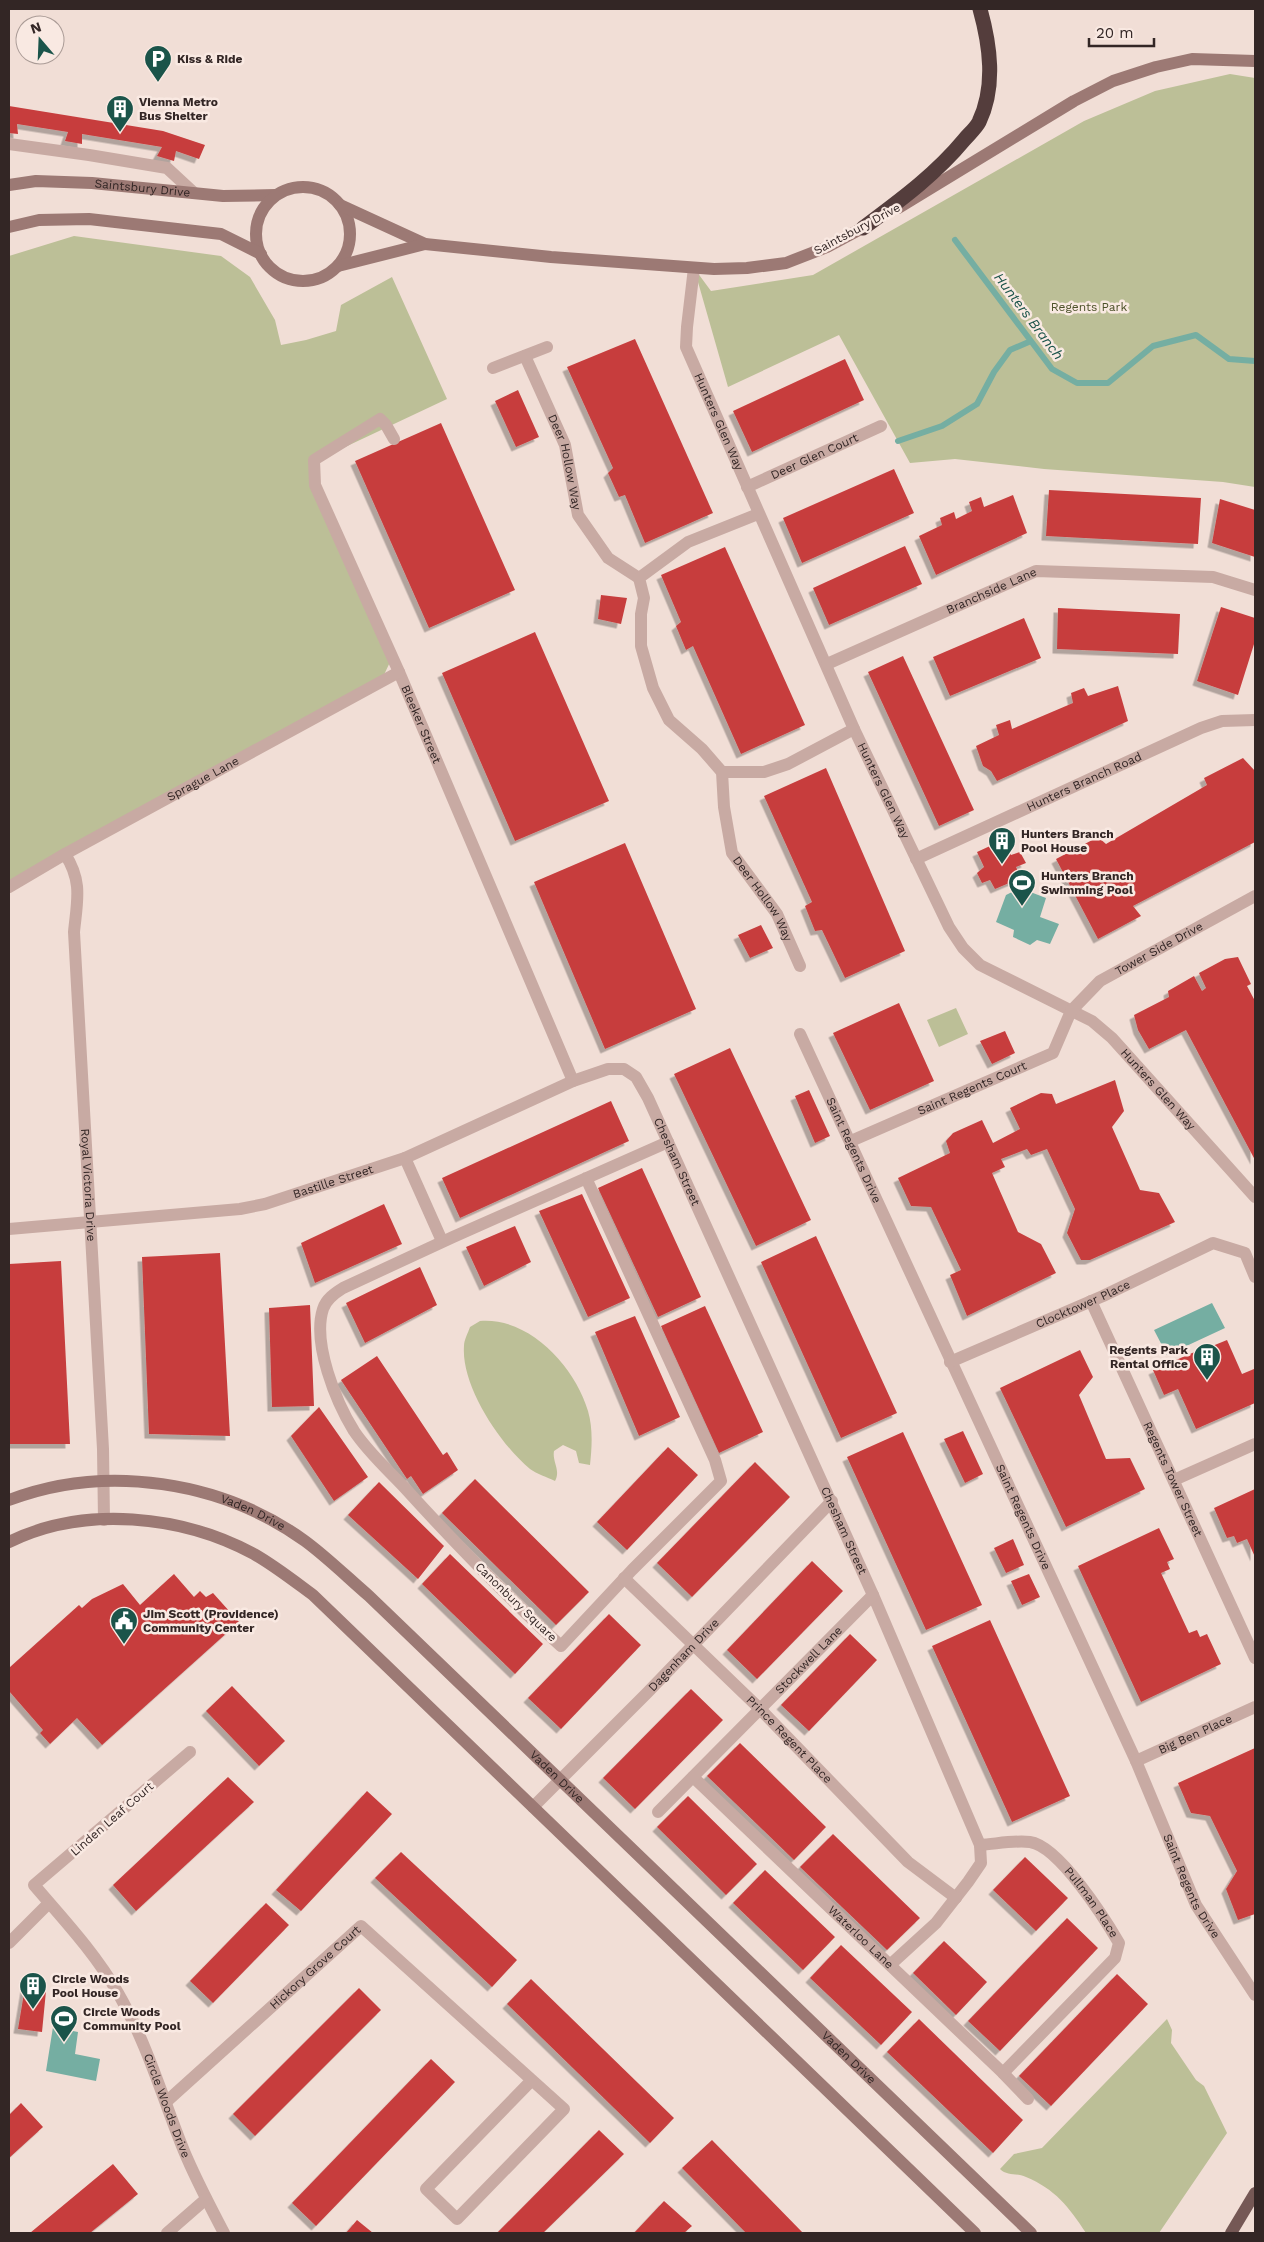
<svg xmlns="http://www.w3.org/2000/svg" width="1264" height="2242" viewBox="0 0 1264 2242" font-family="'Work Sans',sans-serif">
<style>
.green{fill:#bcbf97}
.water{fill:#75aea2}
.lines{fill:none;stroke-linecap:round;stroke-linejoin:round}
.stream{stroke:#75aea2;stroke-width:6}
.building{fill:#c73e3e;filter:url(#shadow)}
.lane{stroke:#c8aaa3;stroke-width:12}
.street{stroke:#c8aaa3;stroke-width:12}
.secondary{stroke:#9c7974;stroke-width:12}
.primary{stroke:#755855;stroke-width:12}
.highway{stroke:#543d3c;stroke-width:15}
.labels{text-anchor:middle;stroke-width:5;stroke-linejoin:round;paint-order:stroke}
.poi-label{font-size:12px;font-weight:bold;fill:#332625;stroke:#f9e9e2;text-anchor:start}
.street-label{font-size:12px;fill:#332625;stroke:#f9e9e2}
.park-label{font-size:12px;fill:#4c5129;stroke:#f9e9e2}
.water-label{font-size:14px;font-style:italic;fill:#1b544a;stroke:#f9e9e2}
</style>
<defs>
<filter id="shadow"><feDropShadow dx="-4.5" dy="4.5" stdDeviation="0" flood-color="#0004"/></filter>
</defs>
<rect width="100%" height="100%" fill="#f1ded6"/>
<path class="green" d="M 1230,74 L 1255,78 L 1255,487 L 1223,482 L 1044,469 L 955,459 L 910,463 L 839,335 L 728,387 L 694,268 L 711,291 L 813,275 L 1084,121 L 1155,91 Z
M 74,236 L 221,256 L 250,277 L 275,320 L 281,345 L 306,340 L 336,331 L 341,305 L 392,277 L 447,399 L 309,464 L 391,660 L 382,679 L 9,886 L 9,256 Z
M 956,1008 L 968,1034 L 939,1047 L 927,1020 Z
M 480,1321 C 530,1317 575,1367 588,1411 C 593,1428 592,1447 590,1465 L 579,1463 L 576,1451 L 563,1445 L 554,1451 C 552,1462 561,1470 555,1481 C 547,1477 537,1474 530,1469 C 500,1444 461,1386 464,1346 C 464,1340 468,1333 470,1327 Z
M 1167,2019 L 1172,2030 L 1171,2043 L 1196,2080 L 1204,2086 L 1227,2133 L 1159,2233 L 1086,2233 C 1069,2207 1055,2189 1026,2177 C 1017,2173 1007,2176 1000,2169 L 1014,2154 L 1042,2148 Z"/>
<path class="water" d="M 1020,888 L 1046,898 L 1040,917 L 1059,924 L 1050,944 L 1037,940 L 1030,945 L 1013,937 L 1014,930 L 996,922 L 1006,895 Z
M 1212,1303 L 1225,1328 L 1167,1355 L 1154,1330 Z
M 53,2027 L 78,2032 L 75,2054 L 100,2059 L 96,2081 L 46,2071 Z"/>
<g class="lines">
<path class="stream" d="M 955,240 L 1052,369 L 1077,383 L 1108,383 L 1153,346 L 1196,335 L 1229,359 L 1255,361
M 898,441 L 942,426 L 977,404 L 994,372 L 1010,350 L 1031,341"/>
</g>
<path class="building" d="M 9,106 L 163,131 L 205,145 L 199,159 L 176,151 L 174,161 L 157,156 L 162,147 L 82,134 L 82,144 L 65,141 L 68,132 L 17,124 L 18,134 L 9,133 Z
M 635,339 L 713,513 L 645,543 L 625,495 L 619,497 L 608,473 L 613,468 L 567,367 Z
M 845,359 L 864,400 L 752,452 L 733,411 Z
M 518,390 L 539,437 L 516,447 L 495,401 Z
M 441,423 L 515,590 L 429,628 L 355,461 Z
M 894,469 L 914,513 L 802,563 L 783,518 Z
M 1049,490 L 1201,498 L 1198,544 L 1046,536 Z
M 1013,495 L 1027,533 L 936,575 L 919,536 L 942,525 L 940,518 L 954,512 L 956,519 L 972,511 L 969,502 L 981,497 L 984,507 Z
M 1220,499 L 1255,510 L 1255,557 L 1212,543 Z
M 905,546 L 922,584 L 829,625 L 813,588 Z
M 725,547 L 805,725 L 741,754 L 693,646 L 686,650 L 676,626 L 681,622 L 661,575 Z
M 601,595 L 627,598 L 621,624 L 598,619 Z
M 1221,607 L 1255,618 L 1255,641 L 1238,695 L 1197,681 Z
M 1058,608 L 1180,614 L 1178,654 L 1057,649 Z
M 1024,618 L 1041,658 L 950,696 L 933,657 Z
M 535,632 L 609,801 L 515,841 L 442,673 Z
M 903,656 L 974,810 L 939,826 L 868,672 Z
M 1118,686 L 1128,721 L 997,781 L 991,771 L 983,766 L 976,746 L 999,735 L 996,725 L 1010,720 L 1012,729 L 1073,703 L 1071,693 L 1084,688 L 1088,696 Z
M 1243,758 L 1255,771 L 1255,842 L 1133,906 L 1141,916 L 1098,939 L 1056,859 L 1098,837 L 1106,844 L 1207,785 L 1204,778 Z
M 826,768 L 905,951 L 845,978 L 822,930 L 815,931 L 805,906 L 812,902 L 764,796 Z
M 1003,840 L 1011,855 L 1020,852 L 1026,863 L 1016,867 L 1021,878 L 995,889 L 990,880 L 982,883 L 977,873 L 984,867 L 977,852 Z
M 625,843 L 696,1009 L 605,1049 L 534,882 Z
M 761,925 L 773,948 L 750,958 L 738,935 Z
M 1238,957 L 1251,984 L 1247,986 L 1255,1001 L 1255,1160 L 1186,1030 L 1149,1049 L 1138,1030 L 1134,1015 L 1169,997 L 1168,991 L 1194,976 L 1202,991 L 1206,988 L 1199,973 L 1225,959 Z
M 899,1003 L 934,1081 L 870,1110 L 833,1033 Z
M 1005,1031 L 1015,1053 L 992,1064 L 980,1041 Z
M 730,1048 L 811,1220 L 756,1246 L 674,1074 Z
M 1115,1080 L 1124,1111 L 1112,1127 L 1140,1190 L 1159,1193 L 1175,1222 L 1090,1260 L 1081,1260 L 1067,1233 L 1075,1209 L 1047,1149 L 1031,1155 L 1027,1149 L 1001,1159 L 1005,1167 L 992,1173 L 1018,1232 L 1041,1244 L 1056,1273 L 967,1316 L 950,1275 L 961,1270 L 931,1207 L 911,1206 L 898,1178 L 950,1153 L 946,1141 L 953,1133 L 982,1120 L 993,1143 L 1020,1129 L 1010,1108 L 1041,1093 L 1052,1094 L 1056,1104 Z
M 809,1090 L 830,1136 L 815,1143 L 795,1096 Z
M 611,1101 L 629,1141 L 460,1218 L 442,1178 Z
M 642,1168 L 701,1297 L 658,1317 L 598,1188 Z
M 582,1194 L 630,1298 L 588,1317 L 539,1211 Z
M 384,1204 L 402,1244 L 315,1283 L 301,1243 Z
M 515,1226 L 531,1262 L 484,1286 L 466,1247 Z
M 816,1236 L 897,1413 L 841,1438 L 761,1262 Z
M 220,1253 L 230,1436 L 149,1434 L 142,1257 Z
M 61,1261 L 70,1444 L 9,1444 L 9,1264 Z
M 420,1267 L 437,1305 L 365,1343 L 346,1303 Z
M 310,1305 L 314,1406 L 272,1407 L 269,1308 Z
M 705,1306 L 763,1432 L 719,1453 L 661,1326 Z
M 635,1316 L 680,1417 L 639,1436 L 595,1332 Z
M 1227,1340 L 1242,1374 L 1254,1369 L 1255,1371 L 1255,1403 L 1196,1429 L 1178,1389 L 1164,1395 L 1153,1370 L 1199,1350 L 1204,1363 L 1210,1360 L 1205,1349 Z
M 1080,1350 L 1093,1377 L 1079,1395 L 1106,1459 L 1130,1458 L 1145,1489 L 1066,1527 L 1000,1388 Z
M 377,1356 L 443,1455 L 447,1452 L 458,1470 L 423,1494 L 411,1476 L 407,1479 L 341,1380 Z
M 319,1407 L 368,1477 L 334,1501 L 291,1436 Z
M 963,1431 L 983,1474 L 965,1483 L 944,1439 Z
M 903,1432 L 982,1605 L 926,1630 L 847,1457 Z
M 668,1447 L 698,1475 L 627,1550 L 597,1522 Z
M 755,1462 L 790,1497 L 692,1597 L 657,1563 Z
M 475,1479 L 589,1592 L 556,1625 L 442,1513 Z
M 379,1482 L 444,1546 L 418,1579 L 348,1515 Z
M 1255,1489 L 1255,1557 L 1247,1539 L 1237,1543 L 1234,1536 L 1227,1538 L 1214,1508 Z
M 1159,1528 L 1174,1559 L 1167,1562 L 1170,1569 L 1161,1573 L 1189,1633 L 1197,1630 L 1200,1637 L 1207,1634 L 1221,1664 L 1141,1702 L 1078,1566 Z
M 1013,1539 L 1024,1565 L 1006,1573 L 994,1548 Z
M 450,1554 L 543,1644 L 515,1674 L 422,1584 Z
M 812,1561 L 843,1591 L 757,1679 L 727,1650 Z
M 174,1574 L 194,1597 L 200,1591 L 206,1597 L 213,1593 L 239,1622 L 102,1745 L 77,1718 L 50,1744 L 40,1733 L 43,1730 L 9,1691 L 9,1668 L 79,1605 L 82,1608 L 92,1599 L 123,1584 L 140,1605 Z
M 1029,1574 L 1040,1597 L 1022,1605 L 1011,1581 Z
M 609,1614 L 641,1645 L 561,1729 L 528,1698 Z
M 990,1620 L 1070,1796 L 1012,1822 L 932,1646 Z
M 850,1634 L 877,1660 L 809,1731 L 781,1705 Z
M 232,1686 L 285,1741 L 259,1766 L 206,1711 Z
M 691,1689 L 723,1720 L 635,1809 L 603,1778 Z
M 740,1743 L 826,1827 L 794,1860 L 707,1776 Z
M 1255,1748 L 1255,1914 L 1238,1920 L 1226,1889 L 1237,1871 L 1210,1816 L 1191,1813 L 1178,1783 Z
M 228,1777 L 254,1802 L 136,1911 L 113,1885 Z
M 367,1791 L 392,1814 L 301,1911 L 276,1890 Z
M 688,1796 L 757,1864 L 726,1895 L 657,1827 Z
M 833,1834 L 920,1918 L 887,1950 L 800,1867 Z
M 401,1852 L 517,1960 L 492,1987 L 375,1878 Z
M 1025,1857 L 1068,1898 L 1036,1931 L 993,1890 Z
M 765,1870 L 835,1937 L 803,1970 L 733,1903 Z
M 266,1903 L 289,1925 L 213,2003 L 190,1981 Z
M 1067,1918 L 1098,1948 L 1000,2051 L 968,2021 Z
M 944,1941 L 987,1982 L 956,2015 L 913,1973 Z
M 841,1945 L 912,2012 L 881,2045 L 810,1978 Z
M 1117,1974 L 1148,2004 L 1051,2106 L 1019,2076 Z
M 531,1979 L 674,2118 L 650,2143 L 507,2004 Z
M 25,1987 L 46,1991 L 42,2032 L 18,2029 Z
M 359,1988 L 381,2010 L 255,2136 L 233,2114 Z
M 919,2019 L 1023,2120 L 993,2153 L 887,2052 Z
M 431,2059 L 455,2082 L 316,2226 L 292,2203 Z
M 21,2103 L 43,2127 L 9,2158 L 9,2115 Z
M 599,2130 L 624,2154 L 543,2233 L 497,2233 Z
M 712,2140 L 803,2233 L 746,2233 L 682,2168 Z
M 113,2164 L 138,2194 L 90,2233 L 30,2233 Z
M 664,2201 L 692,2226 L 684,2233 L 634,2233 Z
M 357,2220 L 373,2233 L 346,2233 Z"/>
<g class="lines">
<path class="lane" d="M 9,144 L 89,155 L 167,168 L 194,193
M 493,368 L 547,347"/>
<g class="street">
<path id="s1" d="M 694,268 L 687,327 L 686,347 L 854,729 L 949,927 L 963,948 L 980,965 L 1092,1021 L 1112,1038 L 1255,1197"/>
<path id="s2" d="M 525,356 L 565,445 L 578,515 L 608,558 L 639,578"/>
<path id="s3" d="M 394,439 L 386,425 L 380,419 L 314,460 L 315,485 L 399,672 L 573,1081"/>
<path id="s4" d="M 747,487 L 881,426"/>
<path id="s5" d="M 758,514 L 688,542 L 639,578 L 644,598 L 641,614 L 641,646 L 653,688 L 669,720 L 702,749 L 722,772 L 724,807 L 732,853 L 777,914 L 800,966"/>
<path id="s6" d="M 827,664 L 1036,571 L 1213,577 L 1255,590"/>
<path d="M 722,772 L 764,772 L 788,764 L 854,729"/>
<path id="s7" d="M 65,854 C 83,882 77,901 74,932 L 103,1449 L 104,1520"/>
<path id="s8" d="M 916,859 L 1201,728 L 1222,721 L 1255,720"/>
<path id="s9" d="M 9,887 L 65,854 L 399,672"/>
<path id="s10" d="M 800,1034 L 1136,1761 L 1196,1905 L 1255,1995"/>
<path id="s11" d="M 851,1141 L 1053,1053 L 1071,1011 L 1100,981 L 1255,896"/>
<path d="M 405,1158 L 442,1241"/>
<path d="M 586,1178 L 715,1460 L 721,1481 L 632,1570 L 561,1646 C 506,1596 454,1542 404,1487 C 387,1469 368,1452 354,1431 C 336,1402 312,1343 323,1309 C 326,1299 335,1293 343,1288 L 453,1237 L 668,1142"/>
<path id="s12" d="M 9,1229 L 240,1209 L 265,1204 L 405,1158 L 573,1081 L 608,1069 L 624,1069 L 636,1077 L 648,1098 L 873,1595 L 980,1845 L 981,1863 L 968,1882 L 936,1923 L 890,1965"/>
<path id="s13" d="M 1091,1301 L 1255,1658"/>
<path id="s14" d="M 950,1362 L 1103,1296 L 1213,1243 L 1245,1253 L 1255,1277"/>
<path d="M 1174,1480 L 1255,1444"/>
<path id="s15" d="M 624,1578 L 760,1709 L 908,1862 L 956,1898"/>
<path id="s16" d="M 190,1752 L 34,1885 C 64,1920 95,1953 118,1993 C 148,2045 162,2097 184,2151 C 196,2180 210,2206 224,2233"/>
<path id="s17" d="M 1136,1761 L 1255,1707"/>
<path id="s18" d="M 693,1777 L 1003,2073 L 1028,2099"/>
<path id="s19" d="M 533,1807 L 647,1693 L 832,1501"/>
<path id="s20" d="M 658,1812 L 873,1595"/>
<path id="s21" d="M 980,1845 C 996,1844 1014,1840 1030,1842 C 1059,1846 1105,1919 1119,1943 L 1115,1958 L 1003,2073"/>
<path d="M 9,1943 L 49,1903"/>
<path id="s22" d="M 166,2102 L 361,1926 L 564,2109 L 457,2219 L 426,2189 L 532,2080"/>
<path d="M 167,2233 L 206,2199"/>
</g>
<g class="secondary">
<path id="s23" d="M 9,185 L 36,181 L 92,183 L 223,196 L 276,195"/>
<circle cx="303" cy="234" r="47"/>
<path d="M 340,205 L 425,244 L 551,257 L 714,269 L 747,268 L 786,263 L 827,247 L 870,224"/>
<path d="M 898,208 L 1074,101 L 1113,81 L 1156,67 L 1192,59 L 1255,61"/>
<path d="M 9,227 L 39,220 L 89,219 L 221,234 L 261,254"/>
<path d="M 338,266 L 425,244"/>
<path id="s24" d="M 9,1500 C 106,1463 222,1481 305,1541 C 328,1558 348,1578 369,1596 L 1031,2233"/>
<path d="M 9,1542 C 84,1505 182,1515 254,1554 C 275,1566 294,1581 313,1595 L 975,2233"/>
</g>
<path class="primary" d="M 1231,2233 L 1255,2193"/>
<path class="highway" d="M 863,228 C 899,201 935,175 964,140 C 969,134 976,128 979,122 C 996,86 990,45 980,9"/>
</g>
<defs>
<symbol id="parking-pin" viewBox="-11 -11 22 30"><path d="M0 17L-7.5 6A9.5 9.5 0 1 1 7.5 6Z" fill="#1b544a" stroke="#f9e9e2"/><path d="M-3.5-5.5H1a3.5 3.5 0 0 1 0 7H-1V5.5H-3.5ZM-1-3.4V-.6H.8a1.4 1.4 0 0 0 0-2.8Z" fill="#fff"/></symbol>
<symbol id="building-pin" viewBox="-11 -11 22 30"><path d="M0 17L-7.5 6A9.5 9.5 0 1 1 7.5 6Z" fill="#1b544a" stroke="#f9e9e2"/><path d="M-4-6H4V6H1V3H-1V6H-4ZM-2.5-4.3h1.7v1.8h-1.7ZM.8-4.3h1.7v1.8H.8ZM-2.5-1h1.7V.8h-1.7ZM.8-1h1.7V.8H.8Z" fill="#fff"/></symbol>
<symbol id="stadium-pin" viewBox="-11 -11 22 30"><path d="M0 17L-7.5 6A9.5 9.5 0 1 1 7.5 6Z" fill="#1b544a" stroke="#f9e9e2"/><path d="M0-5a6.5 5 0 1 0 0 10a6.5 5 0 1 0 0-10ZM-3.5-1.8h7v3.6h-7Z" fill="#fff"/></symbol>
<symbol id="civic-pin" viewBox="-11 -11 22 30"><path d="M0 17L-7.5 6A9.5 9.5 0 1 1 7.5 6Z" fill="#1b544a" stroke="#f9e9e2"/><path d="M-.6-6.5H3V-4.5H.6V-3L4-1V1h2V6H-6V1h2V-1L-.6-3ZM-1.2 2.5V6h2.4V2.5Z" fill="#fff"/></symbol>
</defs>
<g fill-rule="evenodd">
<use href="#parking-pin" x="142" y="43" width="32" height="43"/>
<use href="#building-pin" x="104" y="93" width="32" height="43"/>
<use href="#building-pin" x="986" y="825" width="32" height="43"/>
<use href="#stadium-pin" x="1006" y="867" width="32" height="43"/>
<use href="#building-pin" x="1191" y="1341" width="32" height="43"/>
<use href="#civic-pin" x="108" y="1605" width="32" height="43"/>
<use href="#building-pin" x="17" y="1970" width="32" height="43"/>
<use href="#stadium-pin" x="48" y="2003" width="32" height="43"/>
</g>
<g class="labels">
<g class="poi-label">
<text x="177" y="63">Kiss &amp; Ride</text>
<text x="139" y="106">Vienna Metro<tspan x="139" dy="14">Bus Shelter</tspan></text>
<text x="1021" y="838">Hunters Branch<tspan x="1021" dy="14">Pool House</tspan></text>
<text x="1041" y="880">Hunters Branch<tspan x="1041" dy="14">Swimming Pool</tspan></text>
<text x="1188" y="1354" text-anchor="end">Regents Park<tspan x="1188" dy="14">Rental Office</tspan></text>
<text x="143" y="1618">Jim Scott (Providence)<tspan x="143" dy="14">Community Center</tspan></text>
<text x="52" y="1983">Circle Woods<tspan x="52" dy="14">Pool House</tspan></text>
<text x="83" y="2016">Circle Woods<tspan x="83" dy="14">Community Pool</tspan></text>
</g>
<g class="street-label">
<text dy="4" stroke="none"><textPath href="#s23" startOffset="134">Saintsbury Drive</textPath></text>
<text transform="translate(857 229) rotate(-28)" y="4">Saintsbury Drive</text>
<text dy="4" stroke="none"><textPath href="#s1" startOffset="161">Hunters Glen Way</textPath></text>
<text dy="4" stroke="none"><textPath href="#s4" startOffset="74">Deer Glen Court</textPath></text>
<text dy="4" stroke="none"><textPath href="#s2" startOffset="114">Deer Hollow Way</textPath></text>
<text dy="4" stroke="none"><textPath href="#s6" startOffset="180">Branchside Lane</textPath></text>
<text dy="4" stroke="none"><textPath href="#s3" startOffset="389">Bleeker Street</textPath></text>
<text dy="4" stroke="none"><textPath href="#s9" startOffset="222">Sprague Lane</textPath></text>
<text dy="4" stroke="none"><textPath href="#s8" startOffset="185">Hunters Branch Road</textPath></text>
<text dy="4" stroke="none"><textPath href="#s1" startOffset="565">Hunters Glen Way</textPath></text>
<text dy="4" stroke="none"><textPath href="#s5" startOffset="496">Deer Hollow Way</textPath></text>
<text dy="4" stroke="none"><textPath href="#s11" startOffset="375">Tower Side Drive</textPath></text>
<text dy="4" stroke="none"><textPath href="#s11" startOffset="132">Saint Regents Court</textPath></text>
<text dy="4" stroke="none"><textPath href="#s1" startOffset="986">Hunters Glen Way</textPath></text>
<text dy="4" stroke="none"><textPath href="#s10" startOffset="128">Saint Regents Drive</textPath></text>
<text dy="4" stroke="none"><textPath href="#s12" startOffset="751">Chesham Street</textPath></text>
<text dy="4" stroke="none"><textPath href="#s12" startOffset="329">Bastille Street</textPath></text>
<text dy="4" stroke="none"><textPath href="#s7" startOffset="334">Royal Victoria Drive</textPath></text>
<text dy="4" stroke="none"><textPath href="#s14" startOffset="145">Clocktower Place</textPath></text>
<text dy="4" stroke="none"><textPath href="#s13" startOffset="196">Regents Tower Street</textPath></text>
<text dy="4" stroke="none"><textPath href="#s24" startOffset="251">Vaden Drive</textPath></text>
<text dy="4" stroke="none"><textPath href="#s10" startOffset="532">Saint Regents Drive</textPath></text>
<text dy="4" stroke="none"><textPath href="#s12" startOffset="1156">Chesham Street</textPath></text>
<text transform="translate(516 1602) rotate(44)" y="4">Canonbury Square</text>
<text dy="4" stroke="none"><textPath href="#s19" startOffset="214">Dagenham Drive</textPath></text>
<text dy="4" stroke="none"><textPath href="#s20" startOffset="214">Stockwell Lane</textPath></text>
<text dy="4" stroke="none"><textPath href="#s17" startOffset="65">Big Ben Place</textPath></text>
<text dy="4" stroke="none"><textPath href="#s15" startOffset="231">Prince Regent Place</textPath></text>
<text dy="4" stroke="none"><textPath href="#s24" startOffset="656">Vaden Drive</textPath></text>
<text transform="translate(112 1819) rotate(-41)" y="4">Linden Leaf Court</text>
<text dy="4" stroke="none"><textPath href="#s10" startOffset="938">Saint Regents Drive</textPath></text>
<text dy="4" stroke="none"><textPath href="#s21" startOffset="138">Pullman Place</textPath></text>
<text dy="4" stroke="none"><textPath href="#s18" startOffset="232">Waterloo Lane</textPath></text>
<text dy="4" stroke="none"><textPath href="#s22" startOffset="201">Hickory Grove Court</textPath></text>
<text dy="4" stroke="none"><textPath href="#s24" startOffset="1061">Vaden Drive</textPath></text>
<text dy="4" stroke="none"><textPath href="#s16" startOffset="465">Circle Woods Drive</textPath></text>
</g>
<g class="park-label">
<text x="1089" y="311">Regents Park</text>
</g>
<g class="water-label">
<text transform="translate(1029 316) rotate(53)" y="5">Hunters Branch</text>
</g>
</g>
<rect width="1264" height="2242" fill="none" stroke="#332625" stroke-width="20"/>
<g transform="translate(40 40) rotate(341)"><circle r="24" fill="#f9e9e2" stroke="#aa9b96"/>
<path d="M0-4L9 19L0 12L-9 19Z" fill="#1b544a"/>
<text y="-8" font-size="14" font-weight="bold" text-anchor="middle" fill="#332625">N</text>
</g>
<path d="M1089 38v8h65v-8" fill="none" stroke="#332625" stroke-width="2.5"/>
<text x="1096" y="38" font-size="15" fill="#332625" stroke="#f9e9e2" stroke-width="4" paint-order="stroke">20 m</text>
</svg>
